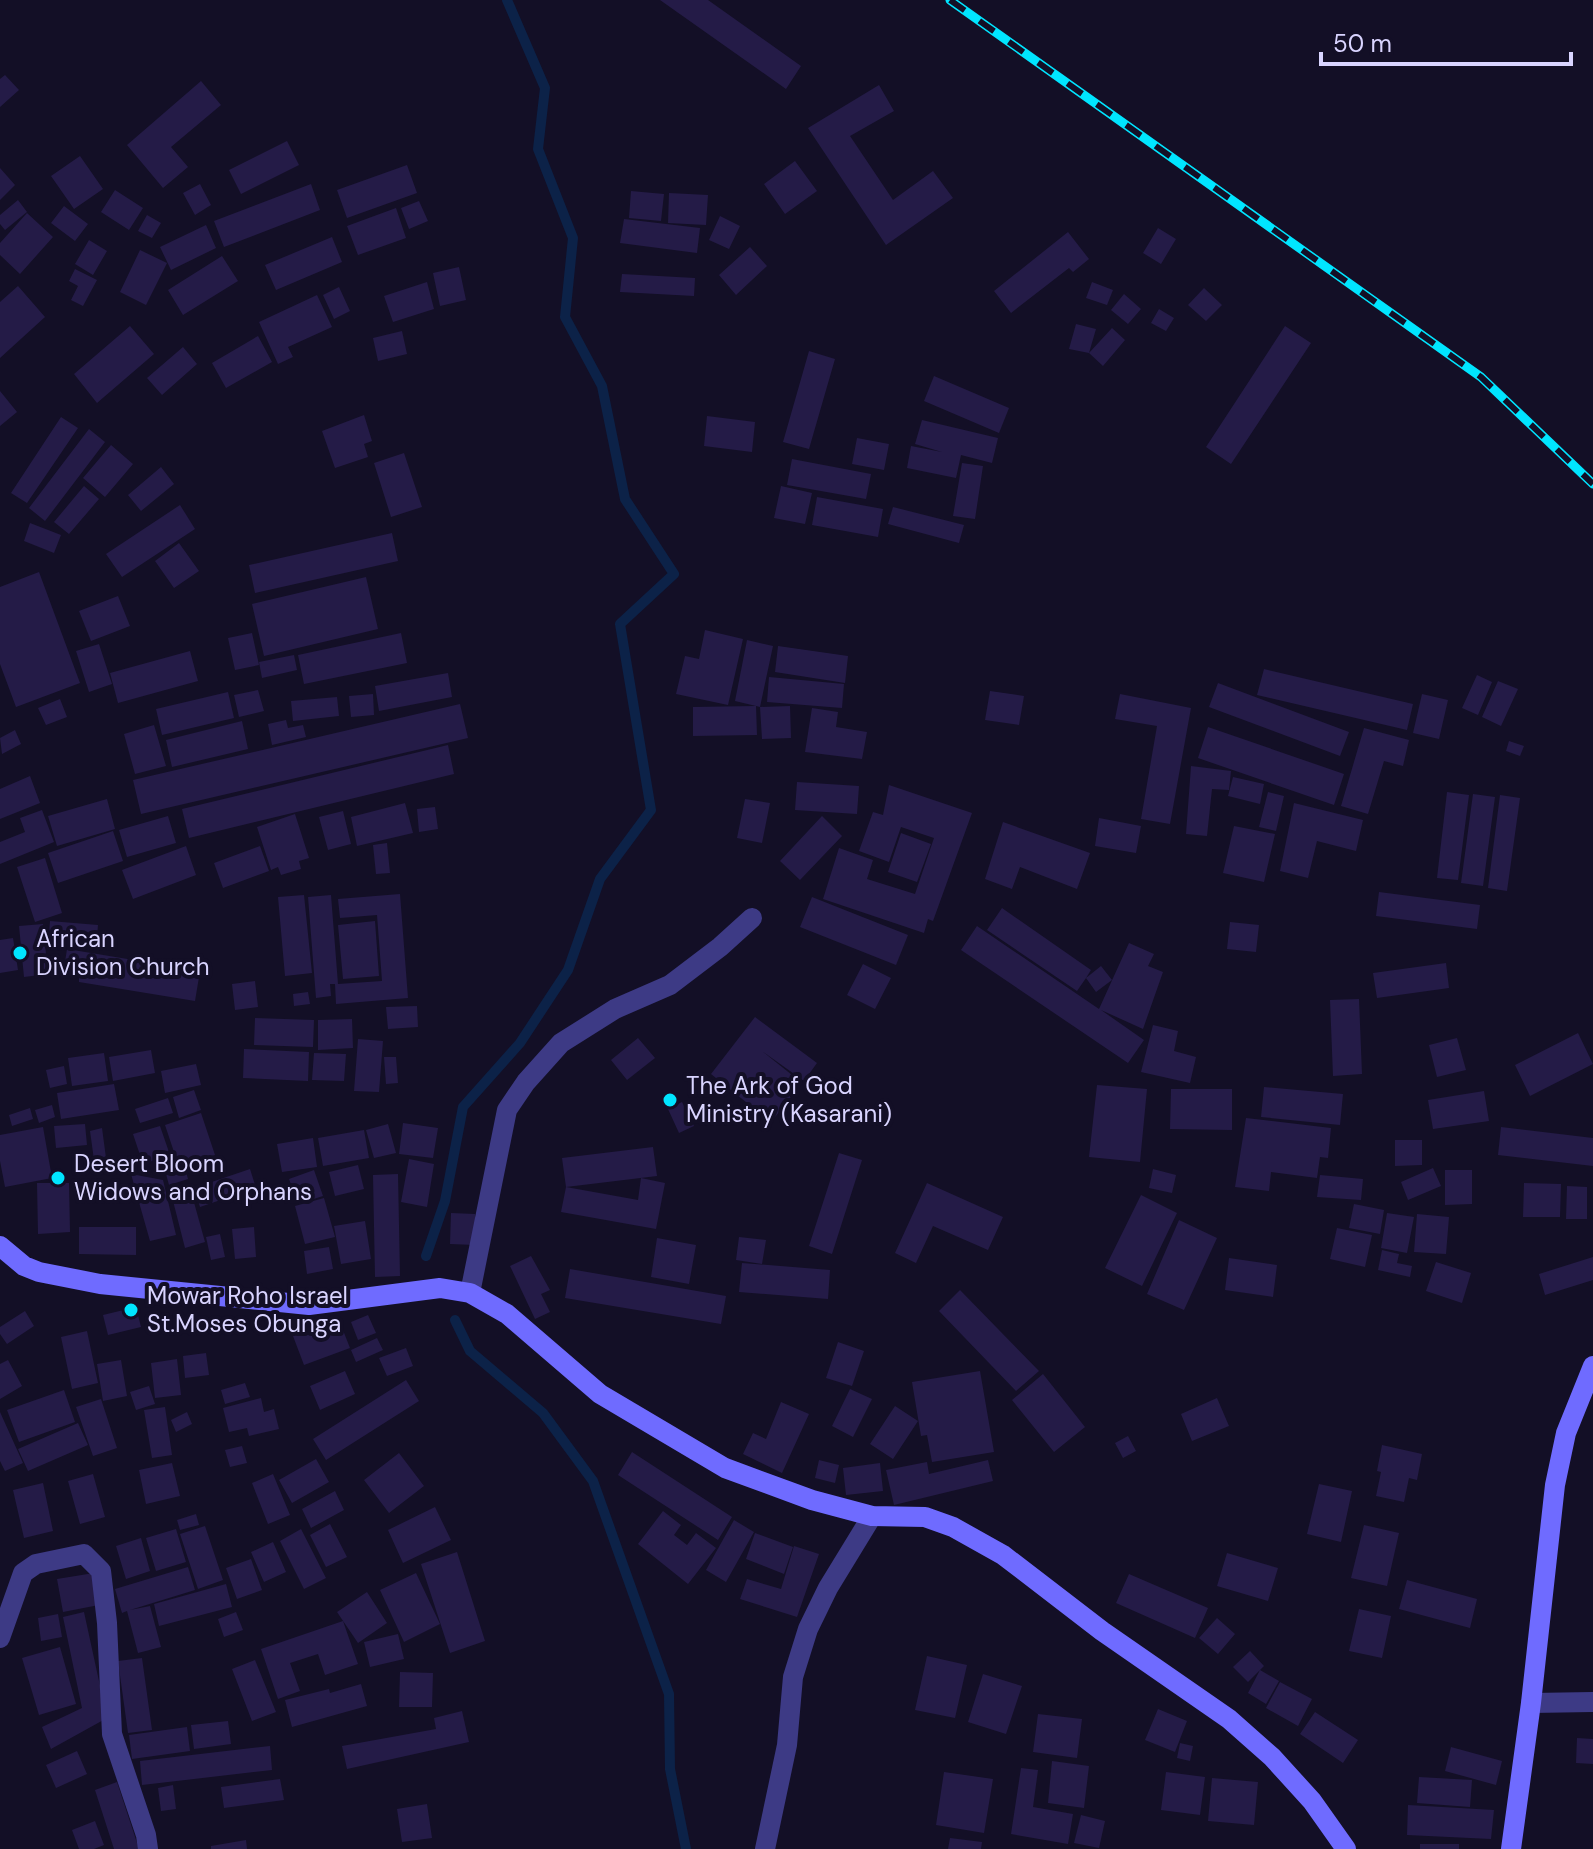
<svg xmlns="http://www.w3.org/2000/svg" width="1593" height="1849" viewBox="0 0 1593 1849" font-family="'DM Sans',sans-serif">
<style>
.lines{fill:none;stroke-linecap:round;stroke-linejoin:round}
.stream{stroke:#0c2248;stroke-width:10}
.building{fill:#241b47}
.street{stroke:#3d3a85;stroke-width:20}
.secondary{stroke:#6f6bff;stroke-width:20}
.rail-casing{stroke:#00e5ff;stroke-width:9}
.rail{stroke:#130f26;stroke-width:6;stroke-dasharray:18;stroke-linecap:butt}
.poi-dot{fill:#00e5ff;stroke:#130f26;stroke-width:3}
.labels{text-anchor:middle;stroke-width:8;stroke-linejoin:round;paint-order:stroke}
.poi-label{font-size:24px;fill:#d9d4ff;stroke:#130f26;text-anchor:start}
</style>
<rect width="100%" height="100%" fill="#130f26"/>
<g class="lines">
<path class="stream" d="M 426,1256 L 445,1201 L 463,1107 L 520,1043 L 568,970 L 600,879 L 651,810 L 620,624 L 674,574 L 625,499 L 602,386 L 565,317 L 573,238 L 538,149 L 545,88 L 507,0
M 455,1320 L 470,1351 L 543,1413 L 593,1481 L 669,1694 L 670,1769 L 686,1849"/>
</g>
<path class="building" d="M 660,0 L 708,0 L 801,66 L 786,89 Z
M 5,75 L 19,90 L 0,107 L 0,79 Z
M 201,81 L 221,105 L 171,147 L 188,167 L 163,188 L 127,145 Z
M 879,85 L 894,111 L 850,136 L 893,200 L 933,171 L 953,198 L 886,245 L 808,128 Z
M 287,141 L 299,165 L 241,194 L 229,170 Z
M 80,156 L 103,189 L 74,209 L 51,176 Z
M 795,161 L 817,191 L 785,214 L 764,184 Z
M 407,165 L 417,193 L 347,218 L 337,190 Z
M 0,168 L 15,185 L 0,200 Z
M 200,184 L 211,205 L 195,215 L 183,193 Z
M 311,184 L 320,210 L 224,247 L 214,221 Z
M 115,190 L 143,208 L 129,230 L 101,212 Z
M 631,191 L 664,194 L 661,221 L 629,218 Z
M 669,193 L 708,195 L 706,225 L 668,223 Z
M 18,200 L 27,212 L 5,230 L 0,224 L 0,215 Z
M 419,201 L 428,221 L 409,229 L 401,208 Z
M 64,206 L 88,224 L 75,241 L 51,223 Z
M 396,208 L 406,238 L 358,255 L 347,226 Z
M 27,213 L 53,237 L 20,274 L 0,255 L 0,243 Z
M 147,215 L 161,223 L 152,238 L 138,231 Z
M 720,216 L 740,226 L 729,249 L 709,240 Z
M 624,219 L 700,228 L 697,253 L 620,243 Z
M 206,225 L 216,248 L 171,270 L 160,247 Z
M 1158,228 L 1176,239 L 1161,264 L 1143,253 Z
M 1068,232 L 1089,259 L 1073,272 L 1069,268 L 1011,313 L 994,291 Z
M 332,237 L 342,262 L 276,290 L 265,265 Z
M 89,240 L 107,251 L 93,275 L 75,264 Z
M 750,247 L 767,266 L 736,295 L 719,275 Z
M 140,250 L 167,263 L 146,305 L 120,292 Z
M 222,256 L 238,281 L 183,315 L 168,290 Z
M 459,267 L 466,300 L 440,306 L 433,273 Z
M 75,269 L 97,280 L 83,306 L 71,300 L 78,286 L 69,281 Z
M 622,274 L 695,278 L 694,296 L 620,292 Z
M 427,282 L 434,309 L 393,322 L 384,296 Z
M 1092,282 L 1113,290 L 1107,305 L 1086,298 Z
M 18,286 L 45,317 L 0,358 L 0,302 Z
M 339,287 L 350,311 L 334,319 L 323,295 Z
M 1204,288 L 1222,305 L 1206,321 L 1188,305 Z
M 1124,294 L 1141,309 L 1128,324 L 1111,310 Z
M 317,295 L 332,327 L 288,347 L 293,357 L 278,364 L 259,322 Z
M 1159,309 L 1174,318 L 1166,331 L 1151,323 Z
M 1076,324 L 1096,329 L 1089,353 L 1112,328 L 1125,340 L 1103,366 L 1089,353 L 1069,349 Z
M 130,326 L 154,354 L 97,403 L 74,374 Z
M 1285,326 L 1311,343 L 1231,464 L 1206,447 Z
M 402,331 L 407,354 L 378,361 L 373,338 Z
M 258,336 L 272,362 L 226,388 L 212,363 Z
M 183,347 L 197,364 L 162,395 L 147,378 Z
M 809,351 L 835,359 L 809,449 L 783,442 Z
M 934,376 L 1009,408 L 999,433 L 924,401 Z
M 0,391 L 17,412 L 0,426 Z
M 364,415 L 372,441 L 364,444 L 368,457 L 335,468 L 322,431 Z
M 707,416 L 755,422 L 752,452 L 704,446 Z
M 61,417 L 78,428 L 27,503 L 11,493 Z
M 922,420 L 998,438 L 992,463 L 961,455 L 956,478 L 907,468 L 911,446 L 942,452 L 915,444 Z
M 89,429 L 105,442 L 45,521 L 29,508 Z
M 857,438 L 889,444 L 884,470 L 852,464 Z
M 111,445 L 133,464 L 105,497 L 83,478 Z
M 404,453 L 422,507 L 391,517 L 374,463 Z
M 792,459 L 871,474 L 866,499 L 787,485 Z
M 962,463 L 983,466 L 975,519 L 953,516 Z
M 161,467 L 174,484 L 141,511 L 128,495 Z
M 84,486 L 99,499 L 69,534 L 54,522 Z
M 781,486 L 812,493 L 805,524 L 774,518 Z
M 817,497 L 883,509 L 878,537 L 812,525 Z
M 180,505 L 195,529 L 122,577 L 106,554 Z
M 893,507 L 964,525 L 959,543 L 888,524 Z
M 30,523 L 61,535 L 54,553 L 24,541 Z
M 392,533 L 398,561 L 255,593 L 249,565 Z
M 179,543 L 199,571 L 174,588 L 155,561 Z
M 39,572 L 80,683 L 16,707 L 0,664 L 0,587 Z
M 366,577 L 378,629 L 264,656 L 252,604 Z
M 118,596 L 130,626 L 91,641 L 79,611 Z
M 705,630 L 743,639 L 728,705 L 676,694 L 685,656 L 699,659 Z
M 252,633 L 259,665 L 235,670 L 228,638 Z
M 401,633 L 407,663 L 304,684 L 298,655 Z
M 747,640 L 773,646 L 760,707 L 756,706 L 757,735 L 693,736 L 693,707 L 756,706 L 735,701 Z
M 99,644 L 112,684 L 89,692 L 76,651 Z
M 778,646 L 848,656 L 845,683 L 775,672 Z
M 190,651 L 198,681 L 118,703 L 110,673 Z
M 294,655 L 297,670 L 262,678 L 259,662 Z
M 1264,669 L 1413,704 L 1407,730 L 1257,695 Z
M 448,673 L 452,697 L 379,711 L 375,686 Z
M 1477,675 L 1492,682 L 1478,715 L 1462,708 Z
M 769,677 L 844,684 L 842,708 L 767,702 Z
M 1498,681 L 1518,689 L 1501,726 L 1482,717 Z
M 1218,683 L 1349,732 L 1340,756 L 1209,707 Z
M 258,690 L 264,711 L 239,717 L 234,695 Z
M 990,691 L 1024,696 L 1019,725 L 985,720 Z
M 228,692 L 234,718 L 162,735 L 156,709 Z
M 373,694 L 374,715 L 351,717 L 349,696 Z
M 1120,694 L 1191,708 L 1170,824 L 1141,819 L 1157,726 L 1115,719 Z
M 1422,694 L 1448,700 L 1439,739 L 1413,733 Z
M 337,697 L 339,716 L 293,721 L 291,701 Z
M 60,699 L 67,717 L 46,725 L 38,708 Z
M 460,704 L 468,738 L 141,814 L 133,780 Z
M 790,706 L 791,738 L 762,739 L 760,707 Z
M 812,708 L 838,712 L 836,727 L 867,732 L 862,759 L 805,752 Z
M 286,720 L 288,728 L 303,725 L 306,737 L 272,745 L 268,724 Z
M 242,721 L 248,749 L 172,767 L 166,740 Z
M 154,725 L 166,766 L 135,774 L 124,734 Z
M 1208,727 L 1344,774 L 1334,805 L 1198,758 Z
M 1364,728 L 1409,740 L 1403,766 L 1384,761 L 1368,814 L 1341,806 Z
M 15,730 L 21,744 L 2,754 L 0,738 Z
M 1509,741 L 1524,746 L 1520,756 L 1506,751 Z
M 448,745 L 454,774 L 189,838 L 182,809 Z
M 1191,766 L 1231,771 L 1229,790 L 1212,789 L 1207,836 L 1186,834 Z
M 30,776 L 40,803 L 0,819 L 0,789 Z
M 1233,777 L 1264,784 L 1260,804 L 1228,796 Z
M 797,782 L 859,786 L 857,814 L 795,810 Z
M 889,785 L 972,813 L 933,921 L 928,919 L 924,933 L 823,899 L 839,848 L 873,860 L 867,879 L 915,894 L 934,838 L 901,827 L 889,862 L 859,851 L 873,812 L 883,815 Z
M 1268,792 L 1284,796 L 1276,831 L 1259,827 Z
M 1447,792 L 1469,795 L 1458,880 L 1437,878 Z
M 1473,794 L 1495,797 L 1483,886 L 1461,883 Z
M 1500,795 L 1520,798 L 1507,891 L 1488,888 Z
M 107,799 L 115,829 L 57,846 L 48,816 Z
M 745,799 L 770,803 L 762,843 L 737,838 Z
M 405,803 L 413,833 L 357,846 L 351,817 Z
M 1294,803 L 1363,820 L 1356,851 L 1317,841 L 1308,878 L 1280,871 Z
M 435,807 L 438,829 L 419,832 L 417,809 Z
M 42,810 L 54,842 L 0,864 L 0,842 L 25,832 L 20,818 Z
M 343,811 L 351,844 L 328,850 L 319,817 Z
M 295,814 L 309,858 L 299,861 L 301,869 L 281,875 L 278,867 L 271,870 L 257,827 Z
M 168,816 L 176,843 L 127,857 L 119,830 Z
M 822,816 L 842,836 L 800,880 L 780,861 Z
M 1099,818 L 1141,826 L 1136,853 L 1095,846 Z
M 1003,822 L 1090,853 L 1077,889 L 1020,867 L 1012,889 L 985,879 Z
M 1234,826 L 1275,834 L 1264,882 L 1223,873 Z
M 113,831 L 123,861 L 58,883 L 48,853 Z
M 901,833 L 931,844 L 917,882 L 888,872 Z
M 387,843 L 390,873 L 376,874 L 373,845 Z
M 186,846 L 196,875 L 133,899 L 122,870 Z
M 260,846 L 269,871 L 223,888 L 214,863 Z
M 45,858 L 62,913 L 35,922 L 17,867 Z
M 1379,892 L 1480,905 L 1477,929 L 1376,916 Z
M 400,894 L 408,998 L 336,1004 L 335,984 L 330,984 L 331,996 L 316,998 L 308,897 L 331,895 L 338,984 L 382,981 L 377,915 L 340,918 L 338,899 Z
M 304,895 L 312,973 L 285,976 L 278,897 Z
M 812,897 L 908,935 L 896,965 L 800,927 Z
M 1002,908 L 1091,970 L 1086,978 L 1101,966 L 1112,980 L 1096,992 L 1086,978 L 1077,991 L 987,930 Z
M 50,921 L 98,925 L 96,950 L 48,945 Z
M 375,921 L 379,976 L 343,979 L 338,925 Z
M 1230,922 L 1259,925 L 1256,952 L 1227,949 Z
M 43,924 L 48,974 L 24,977 L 19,926 Z
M 977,926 L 1099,1009 L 1129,943 L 1154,954 L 1148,966 L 1163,972 L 1143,1029 L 1101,1010 L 1144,1040 L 1128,1063 L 961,950 Z
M 13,938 L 18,970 L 0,973 L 0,940 Z
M 67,949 L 200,971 L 195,1001 L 79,982 L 79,977 L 63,975 Z
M 1446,963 L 1449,988 L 1377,998 L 1373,973 Z
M 863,964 L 891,978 L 875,1009 L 847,995 Z
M 255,981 L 258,1007 L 235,1010 L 232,984 Z
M 308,992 L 310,1004 L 294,1006 L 293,994 Z
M 1359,999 L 1362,1074 L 1333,1076 L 1330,1000 Z
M 417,1006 L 418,1027 L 388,1029 L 386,1007 Z
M 755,1017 L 817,1063 L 804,1081 L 762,1051 L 802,1083 L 771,1122 L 711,1074 Z
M 255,1018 L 314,1020 L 313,1047 L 254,1045 Z
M 352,1019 L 353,1048 L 318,1050 L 318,1020 Z
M 1153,1025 L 1178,1031 L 1174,1051 L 1196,1057 L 1190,1083 L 1141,1072 Z
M 1578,1033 L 1593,1064 L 1530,1096 L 1515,1065 Z
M 638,1038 L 655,1058 L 627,1080 L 611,1060 Z
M 1457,1038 L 1466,1070 L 1437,1077 L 1429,1045 Z
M 358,1039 L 383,1041 L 379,1092 L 354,1091 Z
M 244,1049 L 309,1052 L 308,1081 L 243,1078 Z
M 151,1050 L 155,1073 L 113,1081 L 109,1057 Z
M 104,1053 L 108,1081 L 72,1086 L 68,1058 Z
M 314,1053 L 346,1054 L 344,1081 L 312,1080 Z
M 384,1057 L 396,1057 L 398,1083 L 386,1084 Z
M 196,1064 L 201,1085 L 165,1093 L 161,1071 Z
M 64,1066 L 67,1084 L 50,1088 L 46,1070 Z
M 114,1084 L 119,1110 L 61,1119 L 57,1093 Z
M 1097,1085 L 1147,1089 L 1140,1162 L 1089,1157 Z
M 1264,1087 L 1343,1094 L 1340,1125 L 1261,1117 Z
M 1171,1089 L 1232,1089 L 1232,1130 L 1170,1129 Z
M 194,1090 L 201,1110 L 179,1118 L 173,1097 Z
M 1484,1091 L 1489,1121 L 1433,1129 L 1428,1100 Z
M 168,1098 L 173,1113 L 140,1123 L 135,1109 Z
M 682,1102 L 694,1126 L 679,1133 L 668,1109 Z
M 52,1105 L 55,1117 L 39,1123 L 35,1110 Z
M 30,1108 L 33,1119 L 12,1126 L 9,1115 Z
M 201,1113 L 215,1155 L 179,1167 L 165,1125 Z
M 1246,1118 L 1331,1128 L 1328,1158 L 1320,1157 L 1317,1178 L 1271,1172 L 1269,1191 L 1235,1187 Z
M 403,1123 L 438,1128 L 433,1158 L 399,1154 Z
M 85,1124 L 87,1145 L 56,1148 L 54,1126 Z
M 388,1124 L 396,1153 L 374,1158 L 366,1130 Z
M 160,1126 L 170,1155 L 143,1164 L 133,1134 Z
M 43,1127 L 52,1178 L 5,1187 L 0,1161 L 0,1135 Z
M 1501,1127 L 1593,1138 L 1593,1166 L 1498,1155 Z
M 102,1128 L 106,1158 L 94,1160 L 90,1131 Z
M 364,1130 L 369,1158 L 323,1166 L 318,1138 Z
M 313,1138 L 317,1167 L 282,1172 L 277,1144 Z
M 1395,1140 L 1422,1140 L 1422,1165 L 1395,1166 Z
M 653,1147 L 657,1176 L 566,1187 L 638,1200 L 641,1178 L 665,1183 L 656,1229 L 561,1212 L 566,1187 L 562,1158 Z
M 839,1153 L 862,1160 L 832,1254 L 809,1246 Z
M 409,1159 L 434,1164 L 427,1207 L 401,1202 Z
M 358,1165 L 364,1189 L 335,1196 L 329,1172 Z
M 185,1168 L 188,1179 L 169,1185 L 166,1174 Z
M 1433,1168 L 1441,1186 L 1408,1200 L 1401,1182 Z
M 250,1169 L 256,1188 L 200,1207 L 194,1188 Z
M 1153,1169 L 1176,1175 L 1172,1193 L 1149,1188 Z
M 314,1170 L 323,1196 L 298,1204 L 289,1179 Z
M 1445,1170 L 1472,1170 L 1472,1204 L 1445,1205 Z
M 131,1174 L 163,1180 L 176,1235 L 150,1241 Z
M 398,1174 L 400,1276 L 375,1277 L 373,1175 Z
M 1320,1175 L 1363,1179 L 1361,1200 L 1317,1197 Z
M 37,1183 L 69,1183 L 70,1232 L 38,1234 Z
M 927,1183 L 1003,1217 L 988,1250 L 933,1226 L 916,1263 L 895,1253 Z
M 1524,1183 L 1561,1184 L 1560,1217 L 1523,1217 Z
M 1567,1186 L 1587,1187 L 1587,1219 L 1566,1219 Z
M 190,1188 L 205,1242 L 185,1248 L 171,1193 Z
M 1141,1195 L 1177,1213 L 1142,1286 L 1105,1268 Z
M 324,1198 L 335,1237 L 305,1244 L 295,1206 Z
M 1354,1204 L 1384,1210 L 1380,1234 L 1349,1228 Z
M 451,1213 L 475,1214 L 475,1245 L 450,1244 Z
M 1387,1213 L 1414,1217 L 1407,1253 L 1381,1248 Z
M 1417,1214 L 1449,1217 L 1446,1254 L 1414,1252 Z
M 1179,1220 L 1217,1238 L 1184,1310 L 1147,1294 Z
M 365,1221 L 371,1259 L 341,1264 L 334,1226 Z
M 79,1227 L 136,1227 L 136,1255 L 79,1254 Z
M 254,1227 L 256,1257 L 235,1259 L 232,1229 Z
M 1337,1228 L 1372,1235 L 1365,1267 L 1330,1259 Z
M 220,1234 L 225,1257 L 211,1260 L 206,1237 Z
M 739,1237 L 766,1240 L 762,1264 L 736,1260 Z
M 657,1238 L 696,1245 L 689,1284 L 651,1277 Z
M 329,1247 L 333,1269 L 307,1274 L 304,1251 Z
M 1382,1250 L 1399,1254 L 1397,1263 L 1412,1266 L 1410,1277 L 1378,1270 Z
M 531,1256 L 550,1290 L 541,1294 L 550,1312 L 535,1319 L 510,1266 Z
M 1593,1257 L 1593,1280 L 1545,1295 L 1539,1274 Z
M 1229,1258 L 1277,1265 L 1273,1297 L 1225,1290 Z
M 1436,1262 L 1471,1273 L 1462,1303 L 1426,1291 Z
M 742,1263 L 830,1270 L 828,1299 L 739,1292 Z
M 570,1269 L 726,1296 L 721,1324 L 565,1298 Z
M 960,1290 L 1039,1371 L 1016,1391 L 939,1311 Z
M 136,1307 L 141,1327 L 108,1335 L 103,1315 Z
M 25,1311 L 34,1326 L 7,1344 L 0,1334 L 0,1327 Z
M 368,1315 L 376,1333 L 358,1340 L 351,1322 Z
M 339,1320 L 350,1348 L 304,1365 L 293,1336 Z
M 87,1331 L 98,1383 L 72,1389 L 61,1337 Z
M 377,1338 L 383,1350 L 356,1362 L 351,1350 Z
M 838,1342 L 864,1351 L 852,1386 L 826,1378 Z
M 406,1348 L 413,1366 L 387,1376 L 379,1358 Z
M 206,1353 L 209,1375 L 185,1378 L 183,1356 Z
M 177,1359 L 181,1395 L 155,1398 L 151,1363 Z
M 8,1360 L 22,1386 L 0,1399 L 0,1364 Z
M 121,1360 L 127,1396 L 103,1401 L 97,1364 Z
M 345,1371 L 355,1394 L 320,1410 L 310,1386 Z
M 980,1371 L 994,1452 L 932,1462 L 927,1435 L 921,1436 L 912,1382 Z
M 1043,1374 L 1085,1427 L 1054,1452 L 1012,1400 Z
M 406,1380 L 419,1401 L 326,1460 L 313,1439 Z
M 245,1383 L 250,1397 L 225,1404 L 221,1390 Z
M 149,1386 L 155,1404 L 136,1410 L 130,1392 Z
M 850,1389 L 872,1399 L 853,1437 L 832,1426 Z
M 64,1390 L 75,1422 L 19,1442 L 7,1410 Z
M 261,1398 L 264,1412 L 274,1409 L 279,1429 L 249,1436 L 247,1428 L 229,1432 L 223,1408 Z
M 1217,1398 L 1229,1426 L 1192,1441 L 1181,1414 Z
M 101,1399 L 117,1448 L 93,1456 L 76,1407 Z
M 781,1402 L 809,1414 L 782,1473 L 743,1454 L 753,1433 L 766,1439 Z
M 895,1406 L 918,1421 L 893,1459 L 870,1444 Z
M 165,1407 L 172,1455 L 152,1458 L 144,1410 Z
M 0,1412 L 23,1463 L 5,1471 L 0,1461 Z
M 187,1412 L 192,1424 L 176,1432 L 171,1420 Z
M 78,1423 L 88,1445 L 28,1471 L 18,1449 Z
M 1128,1436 L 1136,1451 L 1123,1458 L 1115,1443 Z
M 1382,1445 L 1422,1454 L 1417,1480 L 1409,1478 L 1404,1502 L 1376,1496 L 1381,1472 L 1377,1471 Z
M 242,1446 L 247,1463 L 230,1467 L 225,1450 Z
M 632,1452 L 732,1517 L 718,1540 L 618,1475 Z
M 399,1453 L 424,1486 L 389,1513 L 364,1480 Z
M 316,1459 L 329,1482 L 292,1503 L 279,1480 Z
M 819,1460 L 839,1465 L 835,1483 L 815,1478 Z
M 988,1460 L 993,1481 L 894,1505 L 886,1470 L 927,1462 L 929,1474 Z
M 172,1463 L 180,1496 L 146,1504 L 139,1470 Z
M 880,1463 L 883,1491 L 846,1495 L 843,1468 Z
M 93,1474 L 105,1517 L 80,1524 L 68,1481 Z
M 273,1474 L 290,1515 L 268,1524 L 252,1483 Z
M 43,1483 L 53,1531 L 24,1538 L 13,1490 Z
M 1319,1484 L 1352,1491 L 1341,1542 L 1307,1534 Z
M 335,1491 L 344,1510 L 311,1528 L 302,1509 Z
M 435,1507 L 451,1540 L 403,1563 L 388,1530 Z
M 663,1511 L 681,1525 L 674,1535 L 687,1545 L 696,1533 L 716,1548 L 688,1584 L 638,1544 Z
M 196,1514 L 199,1525 L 180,1530 L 177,1520 Z
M 734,1520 L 754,1532 L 726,1582 L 706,1570 Z
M 330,1524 L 347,1557 L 326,1567 L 310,1535 Z
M 1364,1525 L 1399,1533 L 1387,1586 L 1351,1578 Z
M 205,1526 L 223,1580 L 198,1589 L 180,1534 Z
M 176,1529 L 186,1562 L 156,1571 L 146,1538 Z
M 301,1529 L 326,1578 L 304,1589 L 280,1541 Z
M 755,1533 L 793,1547 L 784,1574 L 746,1559 Z
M 141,1538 L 150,1571 L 126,1579 L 116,1546 Z
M 273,1542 L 286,1572 L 264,1582 L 251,1552 Z
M 794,1546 L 819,1554 L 797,1617 L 740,1599 L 747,1579 L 781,1589 Z
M 457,1552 L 485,1641 L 450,1653 L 421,1564 Z
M 1227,1553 L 1278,1568 L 1268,1601 L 1217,1586 Z
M 251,1559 L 262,1590 L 237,1599 L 226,1568 Z
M 188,1567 L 195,1590 L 130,1610 L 150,1606 L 161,1647 L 138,1653 L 127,1611 L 122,1613 L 115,1589 Z
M 94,1573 L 99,1605 L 63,1612 L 57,1579 Z
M 416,1573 L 440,1624 L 404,1642 L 380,1590 Z
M 1129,1574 L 1208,1608 L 1195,1638 L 1116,1603 Z
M 1407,1580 L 1477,1599 L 1470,1628 L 1399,1609 Z
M 226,1584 L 232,1607 L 159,1626 L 154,1604 Z
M 367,1592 L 387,1623 L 358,1643 L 337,1612 Z
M 1359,1609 L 1391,1616 L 1382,1658 L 1349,1651 Z
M 84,1612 L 107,1718 L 51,1749 L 42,1727 L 82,1708 L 63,1617 Z
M 236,1612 L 243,1630 L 224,1637 L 218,1619 Z
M 58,1614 L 62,1637 L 41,1641 L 38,1618 Z
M 1217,1618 L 1235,1634 L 1218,1654 L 1199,1638 Z
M 343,1621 L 358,1664 L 325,1675 L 318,1654 L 290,1663 L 300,1691 L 278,1699 L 261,1649 Z
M 398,1634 L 404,1659 L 370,1667 L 364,1642 Z
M 60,1647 L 76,1704 L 39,1715 L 22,1658 Z
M 1250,1651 L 1264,1666 L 1248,1682 L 1233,1667 Z
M 927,1656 L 967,1665 L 955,1718 L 915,1710 Z
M 142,1658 L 152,1730 L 128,1733 L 118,1661 Z
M 255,1660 L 276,1712 L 252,1721 L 232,1669 Z
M 1260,1670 L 1279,1681 L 1266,1704 L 1248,1693 Z
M 400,1672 L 433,1673 L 432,1707 L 399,1707 Z
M 983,1674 L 1022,1686 L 1006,1734 L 968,1722 Z
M 1280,1682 L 1312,1699 L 1298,1726 L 1266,1708 Z
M 361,1684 L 367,1706 L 292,1727 L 285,1700 L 329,1689 L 330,1693 Z
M 1158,1709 L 1187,1721 L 1175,1752 L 1145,1740 Z
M 462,1711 L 469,1742 L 347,1769 L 342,1746 L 436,1729 L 434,1718 Z
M 1315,1712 L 1358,1740 L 1343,1763 L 1300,1734 Z
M 1038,1714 L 1082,1719 L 1077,1758 L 1033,1752 Z
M 228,1721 L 231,1744 L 194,1749 L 191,1725 Z
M 187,1727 L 190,1751 L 132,1759 L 129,1735 Z
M 1577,1738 L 1593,1739 L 1593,1764 L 1576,1763 Z
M 1180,1743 L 1193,1746 L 1190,1761 L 1177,1758 Z
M 270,1746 L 272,1770 L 142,1785 L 140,1761 Z
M 1451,1747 L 1502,1761 L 1496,1785 L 1445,1771 Z
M 77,1751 L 87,1774 L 56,1788 L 46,1765 Z
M 1052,1761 L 1089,1766 L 1084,1808 L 1048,1803 Z
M 1021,1768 L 1038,1770 L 1033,1807 L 1073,1814 L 1068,1844 L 1011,1834 Z
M 944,1772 L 993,1779 L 984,1833 L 936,1825 Z
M 1166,1772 L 1205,1777 L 1200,1815 L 1161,1810 Z
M 1419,1777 L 1472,1780 L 1470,1807 L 1417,1803 Z
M 1212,1778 L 1258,1782 L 1254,1825 L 1208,1821 Z
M 280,1779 L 284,1800 L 224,1808 L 221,1787 Z
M 117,1782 L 139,1849 L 114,1849 L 95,1790 Z
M 173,1785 L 176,1809 L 161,1811 L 158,1788 Z
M 427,1804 L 432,1838 L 402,1842 L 397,1809 Z
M 1408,1805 L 1494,1810 L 1491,1839 L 1407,1835 Z
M 1081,1815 L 1105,1821 L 1099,1848 L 1074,1843 Z
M 95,1821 L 104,1845 L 94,1849 L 79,1849 L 72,1830 Z
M 950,1838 L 982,1842 L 981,1849 L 948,1849 Z
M 246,1840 L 247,1849 L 211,1849 L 211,1846 Z
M 1420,1844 L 1459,1844 L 1459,1849 L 1420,1849 Z"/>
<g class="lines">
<path class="street" d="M 470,1293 L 507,1110 L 526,1082 L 561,1043 L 615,1009 L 670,985 L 720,947 L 752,918
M 0,1638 L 23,1573 L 36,1564 L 84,1554 L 101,1571 L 107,1623 L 112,1734 L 146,1835 L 148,1849
M 1531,1703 L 1593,1702
M 765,1849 L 787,1745 L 793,1677 L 808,1629 L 828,1588 L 872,1516"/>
<path class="secondary" d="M 0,1246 L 24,1266 L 39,1272 L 100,1284 L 309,1305 L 440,1288 L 470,1293 L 507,1314 L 600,1394 L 725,1468 L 812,1500 L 872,1516 L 925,1517 L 953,1527 L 1003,1555 L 1102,1631 L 1229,1719 L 1272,1757 L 1312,1801 L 1346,1849
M 1511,1849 L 1531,1703 L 1555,1485 L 1566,1433 L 1593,1366"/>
<defs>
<path id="rail" d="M 950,0 L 1481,377 L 1593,484"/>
</defs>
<use href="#rail" class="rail-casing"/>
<use href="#rail" class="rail"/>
</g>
<g class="poi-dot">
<circle cx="20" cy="953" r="8"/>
<circle cx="670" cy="1100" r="8"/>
<circle cx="58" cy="1178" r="8"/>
<circle cx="131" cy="1310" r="8"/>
</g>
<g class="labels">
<g class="poi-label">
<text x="36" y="947">African<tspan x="36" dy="28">Division Church</tspan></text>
<text x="686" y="1094">The Ark of God<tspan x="686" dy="28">Ministry (Kasarani)</tspan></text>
<text x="74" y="1172">Desert Bloom<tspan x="74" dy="28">Widows and Orphans</tspan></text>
<text x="147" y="1304">Mowar Roho Israel<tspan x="147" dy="28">St.Moses Obunga</tspan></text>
</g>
</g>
<path d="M1321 52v12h250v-12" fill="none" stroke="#d9d4ff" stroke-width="4"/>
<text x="1333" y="52" font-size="24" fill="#d9d4ff" stroke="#130f26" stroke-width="6" paint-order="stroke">50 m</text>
</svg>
